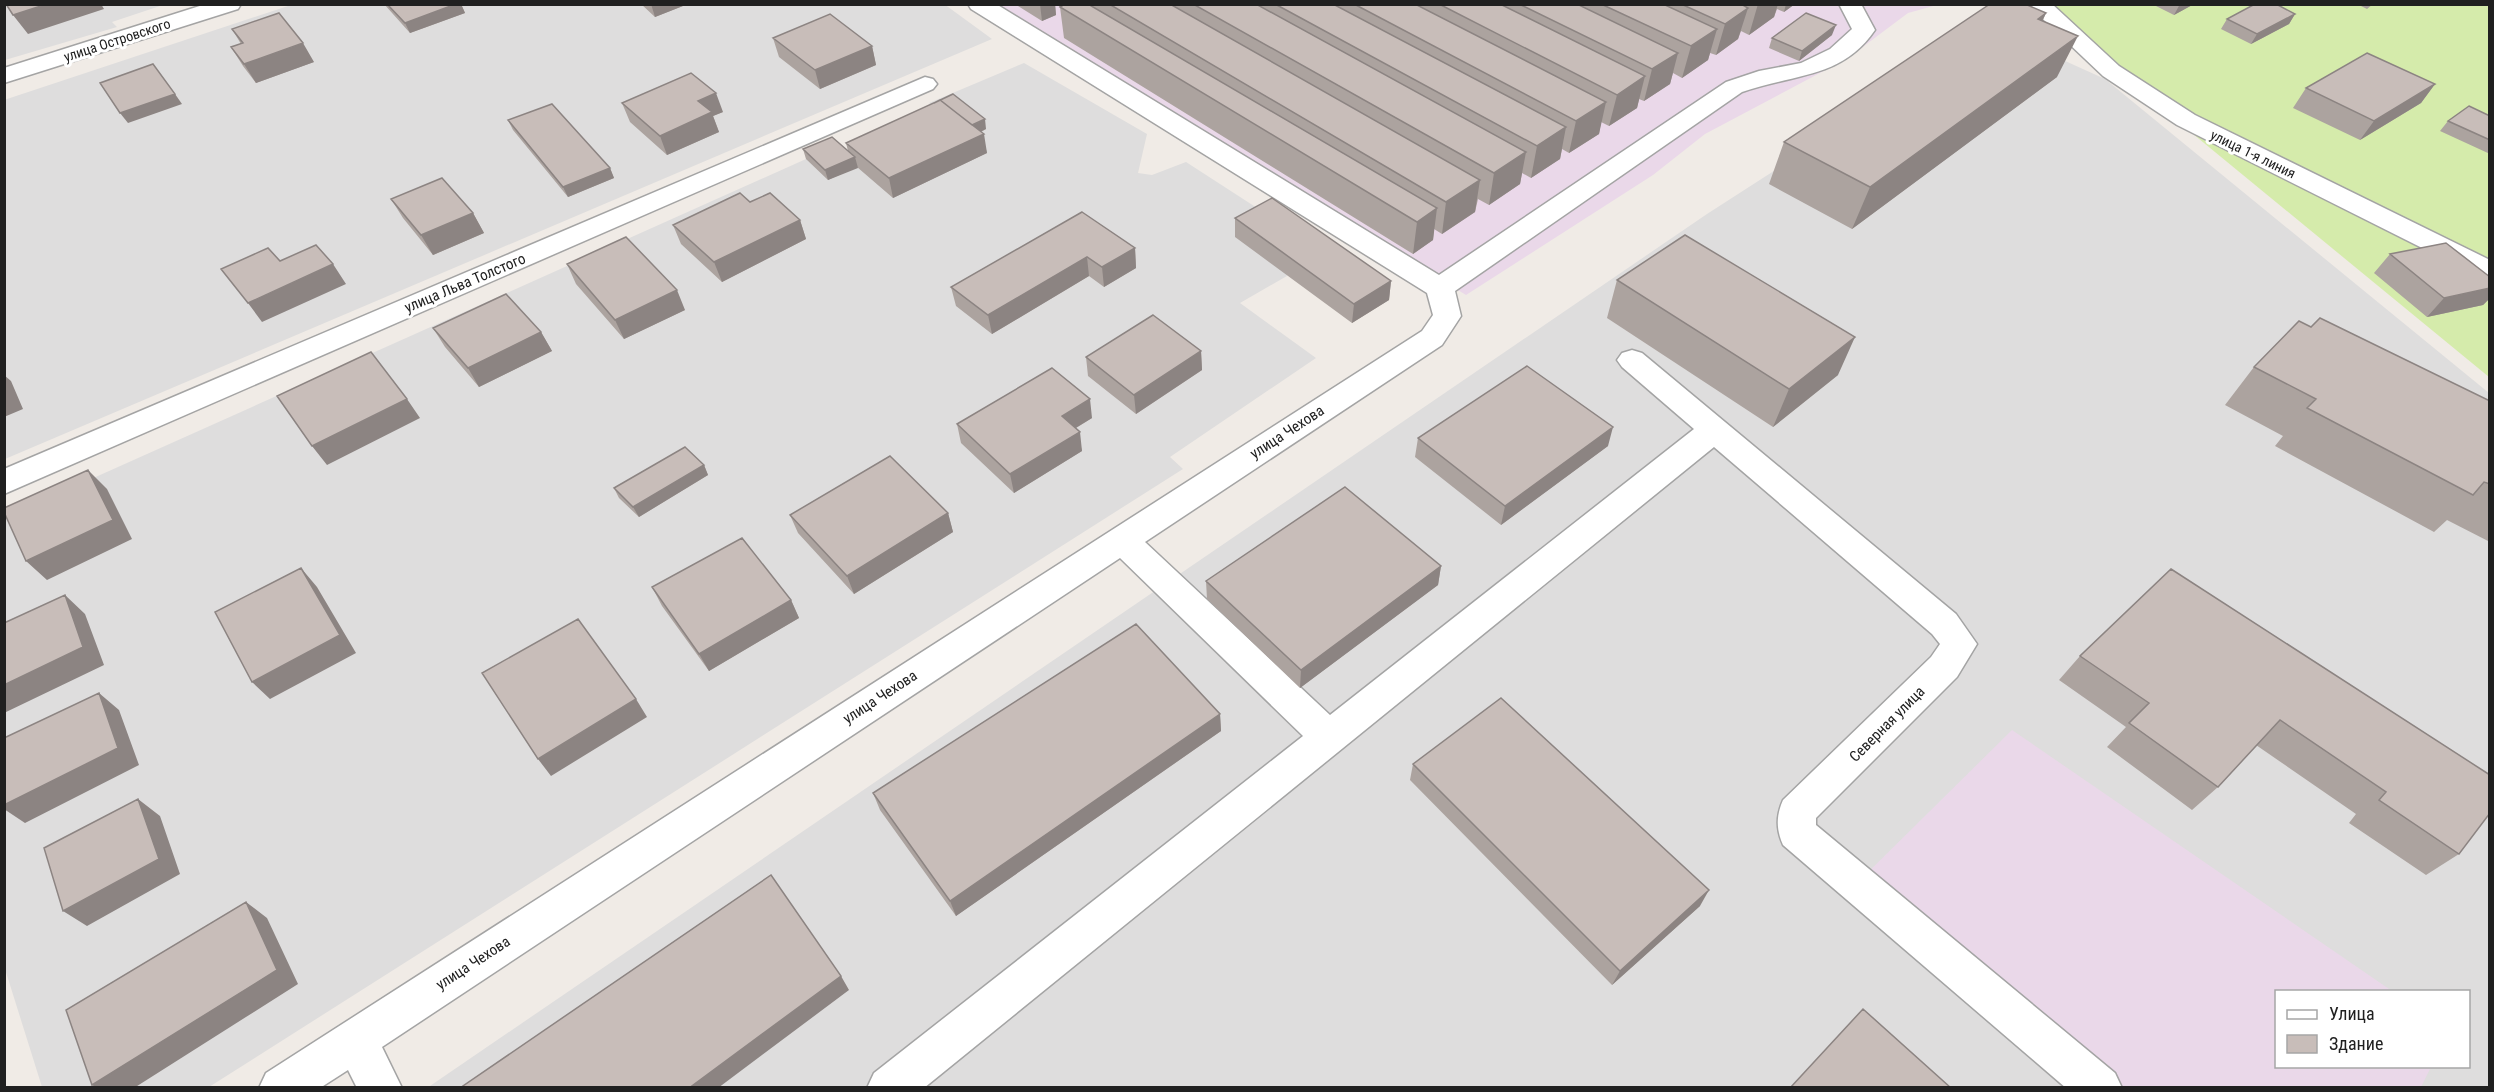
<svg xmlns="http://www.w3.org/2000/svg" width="2494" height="1092" viewBox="0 0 2494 1092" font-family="'Roboto Condensed',sans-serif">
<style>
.residential{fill:#dedddd;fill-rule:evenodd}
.industrial{fill:#ead8e9}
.grass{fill:#d5ebab}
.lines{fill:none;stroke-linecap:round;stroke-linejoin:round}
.minor-casing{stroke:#a4a4a4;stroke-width:3}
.minor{fill:#fff;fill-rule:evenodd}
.wall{fill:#aca39f}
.shaded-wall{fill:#8c8482}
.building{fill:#c8bdb9;stroke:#8c8482;stroke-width:1.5}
.labels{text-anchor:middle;stroke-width:6;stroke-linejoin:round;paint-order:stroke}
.far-street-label{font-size:14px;fill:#202020;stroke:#fff}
.street-label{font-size:15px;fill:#202020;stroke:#fff}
</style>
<rect width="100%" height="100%" fill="#f0ebe6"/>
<path class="residential" d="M 944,4 L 992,39 L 5,459 L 4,100 L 291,5 Z
M 5,5 L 163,5 L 112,22 L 117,27 L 5,60 Z
M 1994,29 L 2105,79 L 2489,393 L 2489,1087 L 427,1088 L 1707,214 ZM 2276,992 L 2468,992 L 2468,1066 L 2276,1066 Z
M 1024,63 L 1147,134 L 1138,173 L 1152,175 L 1186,162 L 1271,217 L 1287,276 L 1240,303 L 1316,358 L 1170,457 L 1183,469 L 209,1087 L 42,1087 L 5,969 L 4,518 L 806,159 L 851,162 L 936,113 L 929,103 Z"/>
<path class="industrial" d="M 995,5 L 1937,5 L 1908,13 L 1848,58 L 1705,134 L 1653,175 L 1466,295 Z
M 2012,730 L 2392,991 L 2276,992 L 2276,1066 L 2431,1067 L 2421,1087 L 2065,1087 L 1844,896 Z"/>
<path class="grass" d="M 2036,5 L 2489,5 L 2489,377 Z"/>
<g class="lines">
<defs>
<path id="minor" d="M 206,4 L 241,4 L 238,9 L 4,83 L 4,68 Z
M 968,4 L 996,4 L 1439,275 L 1726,82 L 1759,71 L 1801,63 L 1830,49 L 1852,29 L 1839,4 L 1861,4 L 1875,30 C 1842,79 1792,74 1742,92 L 1455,291 L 1461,316 L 1442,345 L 1145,542 L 1330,715 L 1694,429 L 1622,367 L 1617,360 L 1622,353 L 1632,350 L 1642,353 L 1956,614 L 1977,644 L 1957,677 L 1816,818 L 1816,825 L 2115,1073 L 2122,1088 L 2066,1088 L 1783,845 C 1776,829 1776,816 1783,800 L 1931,657 L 1940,644 L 1932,634 L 1714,447 L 924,1088 L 867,1088 L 874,1073 L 1303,736 L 1120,558 L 382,1047 L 402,1088 L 357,1088 L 348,1070 L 320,1088 L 259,1088 L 266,1073 L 1422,331 L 1433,315 L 1427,293 L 971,9 Z
M 2027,4 L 2052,4 L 2119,66 L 2195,115 L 2490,260 L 2490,280 L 2480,277 L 2177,125 L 2103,76 Z
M 925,77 L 933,79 L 937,84 L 933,89 L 4,494 L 4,469 Z"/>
</defs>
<use href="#minor" class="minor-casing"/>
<use href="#minor" class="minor"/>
</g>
<path class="wall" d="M 384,4 L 461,4 L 465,13 L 410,33 Z
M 641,4 L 688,4 L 655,17 Z
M 1015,4 L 1055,4 L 1056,15 L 1042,21 Z
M 1057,4 L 1088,4 L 1091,6 L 1091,4 L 1795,4 L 1784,12 L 1777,9 L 1774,17 L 1749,35 L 1741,31 L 1738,39 L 1716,55 L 1710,53 L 1708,60 L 1682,78 L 1673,73 L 1670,84 L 1644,101 L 1639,99 L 1637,108 L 1609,126 L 1601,122 L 1599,134 L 1569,153 L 1562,149 L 1560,159 L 1531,178 L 1522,173 L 1520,184 L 1489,205 L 1478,199 L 1475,212 L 1442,234 L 1434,229 L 1433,240 L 1413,254 L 1064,38 L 1060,7 Z
M 2152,4 L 2194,4 L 2174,15 Z
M 2357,4 L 2373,4 L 2367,9 Z
M 2046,13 L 2043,20 L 2057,77 L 1852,229 L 1769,184 L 1784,142 Z
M 2295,14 L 2289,24 L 2251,44 L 2221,29 L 2227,19 Z
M 232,29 L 314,62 L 256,83 L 243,66 L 231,47 L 241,44 Z
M 1832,35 L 1799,61 L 1769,48 L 1772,38 Z
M 773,38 L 872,46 L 876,65 L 820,89 L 779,57 Z
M 2435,84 L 2421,103 L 2360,140 L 2293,108 L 2306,88 Z
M 622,103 L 723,112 L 713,116 L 719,132 L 667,155 L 630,122 Z
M 2490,116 L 2490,154 L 2440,131 L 2448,121 Z
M 508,120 L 610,168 L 614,178 L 568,197 L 513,130 Z
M 986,129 L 981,132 L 987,153 L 893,198 L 857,167 L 828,180 L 806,159 L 803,149 L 848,151 L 846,143 Z
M 391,199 L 473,213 L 484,233 L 433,255 L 403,218 Z
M 750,202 L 800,220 L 806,239 L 722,282 L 681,244 L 673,225 Z
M 1082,212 L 1135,248 L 1136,268 L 1104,287 L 1089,276 L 992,334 L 956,306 L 951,287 Z
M 1235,218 L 1391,281 L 1389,300 L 1352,323 L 1235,237 Z
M 2390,254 L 2490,277 L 2490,298 L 2483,305 L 2427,317 L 2374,273 Z
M 567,264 L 685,310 L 624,339 L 576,284 Z
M 1617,280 L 1838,375 L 1773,427 L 1607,318 Z
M 2311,327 L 2490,401 L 2490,542 L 2447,520 L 2434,532 L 2275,446 L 2283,436 L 2225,405 L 2254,367 Z
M 433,328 L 541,332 L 552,351 L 479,387 L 445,347 Z
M 1201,351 L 1202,370 L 1136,414 L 1088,376 L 1086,357 Z
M 1092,418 L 1076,428 L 1082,451 L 1014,493 L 961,443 L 957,424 Z
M 1418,438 L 1608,446 L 1501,525 L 1415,457 Z
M 704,465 L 708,475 L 639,517 L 619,498 L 614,488 Z
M 948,513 L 953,532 L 854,594 L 798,533 L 790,515 Z
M 1441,566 L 1438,585 L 1300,688 L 1207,599 L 1206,581 Z
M 2171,569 L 2459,854 L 2426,875 L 2349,823 L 2356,814 L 2256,745 L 2218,787 L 2192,810 L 2107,747 L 2126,727 L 2059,680 L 2080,656 Z
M 652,587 L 791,600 L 799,618 L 709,671 L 662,606 Z
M 1220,714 L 1221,731 L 956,916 L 880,810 L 873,793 Z
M 1413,764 L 1700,906 L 1612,985 L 1410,780 Z"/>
<path class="shaded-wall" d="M 47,4 L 101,4 L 104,9 L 28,34 L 13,15 Z
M 456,4 L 461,4 L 465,13 L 410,33 L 405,23 Z
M 651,4 L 688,4 L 655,17 Z
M 1040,4 L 1055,4 L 1056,15 L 1042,21 Z
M 1758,4 L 1778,4 L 1774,17 L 1749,35 Z
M 1786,4 L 1795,4 L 1784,12 Z
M 2180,4 L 2194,4 L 2174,15 Z
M 1748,8 L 1738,39 L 1716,55 L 1725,24 Z
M 2046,13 L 2026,54 L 2038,19 Z
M 2295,14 L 2289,24 L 2251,44 L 2257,34 Z
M 1836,25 L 1832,35 L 1799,61 L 1802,51 Z
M 1717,29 L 1708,60 L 1682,78 L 1691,46 Z
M 2078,36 L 2057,77 L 1852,229 L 1870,187 Z
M 303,43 L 314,62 L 256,83 L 244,64 Z
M 872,46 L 876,65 L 820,89 L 815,70 Z
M 1678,53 L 1670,84 L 1644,101 L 1652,69 Z
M 1645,76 L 1637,108 L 1609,126 L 1617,95 Z
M 2435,84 L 2421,103 L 2360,140 L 2374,121 Z
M 716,93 L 723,112 L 713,116 L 719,132 L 667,155 L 660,136 L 698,101 Z
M 175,94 L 182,104 L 128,123 L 120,113 Z
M 1606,102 L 1599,134 L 1569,153 L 1576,121 Z
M 985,119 L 986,129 L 967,138 L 966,128 Z
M 1566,127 L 1560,159 L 1531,178 L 1537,146 Z
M 984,134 L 987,153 L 893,198 L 889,178 Z
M 1526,152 L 1520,184 L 1489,205 L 1494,173 Z
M 855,157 L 858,168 L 828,180 L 825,170 Z
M 610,168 L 614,178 L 568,197 L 563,187 Z
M 1480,180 L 1475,212 L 1442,234 L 1446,202 Z
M 1437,208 L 1433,240 L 1413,254 L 1417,222 Z
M 473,213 L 484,233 L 433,255 L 421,235 Z
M 800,220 L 806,239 L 722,282 L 714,262 Z
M 1135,248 L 1136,268 L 1104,287 L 1102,267 Z
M 1087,257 L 1089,276 L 992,334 L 988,315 Z
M 333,264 L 346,284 L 262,322 L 248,303 Z
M 1391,281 L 1389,300 L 1352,323 L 1354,304 Z
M 2490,288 L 2490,298 L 2483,305 L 2427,317 L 2444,298 Z
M 677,290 L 685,310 L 624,339 L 615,320 Z
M 541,332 L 552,351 L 479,387 L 468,368 Z
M 1855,337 L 1838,375 L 1773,427 L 1789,389 Z
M 1201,351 L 1202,370 L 1136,414 L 1134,395 Z
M 4,375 L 11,381 L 23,409 L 4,417 Z
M 407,399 L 420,418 L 327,465 L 312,446 Z
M 1090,399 L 1092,418 L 1064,435 L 1062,416 Z
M 1613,427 L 1608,446 L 1501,525 L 1505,506 Z
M 1080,432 L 1082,451 L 1014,493 L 1010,474 Z
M 704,465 L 708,475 L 639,517 L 633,507 Z
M 88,470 L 107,489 L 132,539 L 47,580 L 26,561 Z
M 948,513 L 953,532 L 854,594 L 847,576 Z
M 1441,566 L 1438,585 L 1300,688 L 1301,670 Z
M 301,568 L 317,587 L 356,653 L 270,699 L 252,682 Z
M 65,595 L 85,614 L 104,665 L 4,713 L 4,685 Z
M 791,600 L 799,618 L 709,671 L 699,654 Z
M 99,693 L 119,710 L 139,765 L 25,823 L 4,809 L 4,805 Z
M 636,699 L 647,717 L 551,776 L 538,759 Z
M 1220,714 L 1221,731 L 956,916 L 950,901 Z
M 138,799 L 160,816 L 180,874 L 87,926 L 63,911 Z
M 1709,890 L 1700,906 L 1612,985 L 1620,971 Z
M 246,902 L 267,918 L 298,984 L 134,1088 L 97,1088 L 92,1085 Z
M 841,976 L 849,990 L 718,1088 L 689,1088 Z"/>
<path class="building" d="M 6,4 L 47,4 L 13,15 Z
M 387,4 L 456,4 L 405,23 Z
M 1065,4 L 1088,4 L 1437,208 L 1417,222 L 1060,7 Z
M 1109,4 L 1170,4 L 1480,180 L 1446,202 Z
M 1193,4 L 1256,4 L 1526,152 L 1494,173 Z
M 1275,4 L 1333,4 L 1566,127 L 1537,146 Z
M 1354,4 L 1415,4 L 1606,102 L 1576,121 Z
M 1439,4 L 1500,4 L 1645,76 L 1617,95 Z
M 1519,4 L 1577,4 L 1678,53 L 1652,69 Z
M 1601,4 L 1663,4 L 1717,29 L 1691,46 Z
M 1681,4 L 1741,4 L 1748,8 L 1725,24 Z
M 1990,4 L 2025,4 L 2046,13 L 2038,19 L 2078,36 L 1870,187 L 1784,142 Z
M 2255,4 L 2276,4 L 2295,14 L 2257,34 L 2227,19 Z
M 279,13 L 303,43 L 244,64 L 231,47 L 243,43 L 232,29 Z
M 1806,13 L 1836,25 L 1802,51 L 1772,38 Z
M 830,14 L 872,46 L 815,70 L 773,38 Z
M 2367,53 L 2435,84 L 2374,121 L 2306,88 Z
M 153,64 L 175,94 L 120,113 L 100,83 Z
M 691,73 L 716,93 L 698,101 L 712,112 L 660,136 L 622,103 Z
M 953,94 L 985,119 L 972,125 L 940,100 L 934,103 Z
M 940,100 L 984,134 L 889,178 L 846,143 Z
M 552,104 L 610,168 L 563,187 L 508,120 Z
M 2469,106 L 2490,116 L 2490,140 L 2448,121 Z
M 832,137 L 855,157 L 825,170 L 803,149 Z
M 442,178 L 473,213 L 421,235 L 391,199 Z
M 740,193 L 750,202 L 770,193 L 800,220 L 714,262 L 673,225 Z
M 1272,198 L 1391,281 L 1354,304 L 1235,218 Z
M 1082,212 L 1135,248 L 1102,267 L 1087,257 L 988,315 L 951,287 Z
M 1685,235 L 1855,337 L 1789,389 L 1617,280 Z
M 626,237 L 677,290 L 615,320 L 567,264 Z
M 2446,243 L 2490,277 L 2490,288 L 2444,298 L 2390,254 Z
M 316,245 L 333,264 L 248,303 L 221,269 L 268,248 L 280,261 Z
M 506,294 L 541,332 L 468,368 L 433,328 Z
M 1153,315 L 1201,351 L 1134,395 L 1086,357 Z
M 2320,318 L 2490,401 L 2490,484 L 2484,482 L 2473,495 L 2307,408 L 2316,399 L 2254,367 L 2299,321 L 2311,327 Z
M 371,352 L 407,399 L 312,446 L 277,396 Z
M 1527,366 L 1613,427 L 1505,506 L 1418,438 Z
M 1052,368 L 1090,399 L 1062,416 L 1080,432 L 1010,474 L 957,424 Z
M 685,447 L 704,465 L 633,507 L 614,488 Z
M 890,456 L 948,513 L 847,576 L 790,515 Z
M 88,470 L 113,520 L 26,561 L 4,512 L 4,508 Z
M 1345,487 L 1441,566 L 1301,670 L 1206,581 Z
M 742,538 L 791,600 L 699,654 L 652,587 Z
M 301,568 L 340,635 L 252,682 L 215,612 Z
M 2171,569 L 2490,775 L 2490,813 L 2459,854 L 2379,800 L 2386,792 L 2280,720 L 2218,787 L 2129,723 L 2149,703 L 2080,656 Z
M 65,595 L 83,647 L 4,685 L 4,623 Z
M 578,619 L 636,699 L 538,759 L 482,673 Z
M 1136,624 L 1220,714 L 950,901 L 873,793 Z
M 99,693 L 118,748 L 4,805 L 4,738 Z
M 1501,698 L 1709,890 L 1620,971 L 1413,764 Z
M 138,799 L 159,859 L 63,911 L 44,848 Z
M 771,875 L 841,976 L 689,1088 L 460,1088 Z
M 246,902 L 277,970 L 92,1085 L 66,1010 Z
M 1863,1009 L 1951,1088 L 1790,1088 Z"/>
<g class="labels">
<g class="far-street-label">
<text transform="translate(117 40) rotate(-18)" y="5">улица Островского</text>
<text transform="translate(2253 154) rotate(26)" y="5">улица 1-я линия</text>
</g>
<g class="street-label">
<text transform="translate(465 283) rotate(-23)" y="5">улица Льва Толстого</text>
<text transform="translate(1287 432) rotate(-33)" y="5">улица Чехова</text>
<text transform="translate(880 697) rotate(-33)" y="5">улица Чехова</text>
<text transform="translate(1887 724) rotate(-45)" y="5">Северная улица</text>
<text transform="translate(473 963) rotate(-33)" y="5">улица Чехова</text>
</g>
</g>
<rect width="2494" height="1092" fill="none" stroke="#202020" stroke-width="12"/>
<rect x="2275" y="990" width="195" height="78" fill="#ffffff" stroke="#a6a6a6" stroke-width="1.5"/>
<rect x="2287" y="1010" width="30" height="9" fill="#ffffff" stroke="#a6a6a6" stroke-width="1.5"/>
<text x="2329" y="1020" font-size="18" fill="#202020">Улица</text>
<rect x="2287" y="1035" width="30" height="18" fill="#c8bdb9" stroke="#a6a6a6" stroke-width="1.5"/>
<text x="2329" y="1050" font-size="18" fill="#202020">Здание</text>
</svg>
